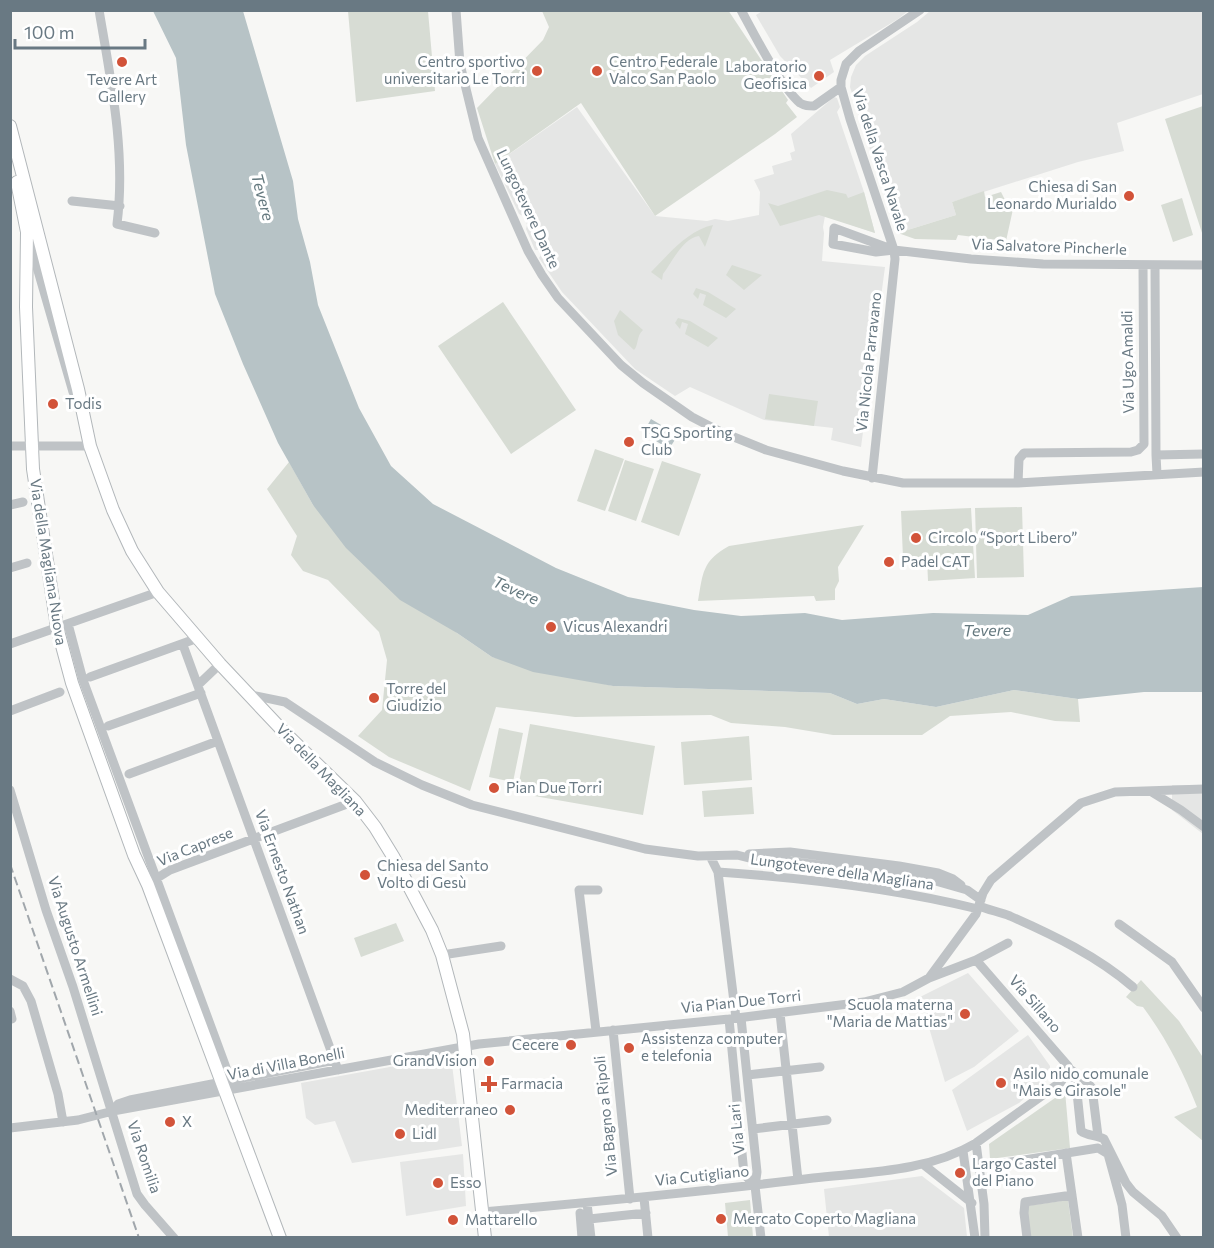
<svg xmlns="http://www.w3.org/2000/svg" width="1214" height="1248" viewBox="0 0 1214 1248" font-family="Commissioner,sans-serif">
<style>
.built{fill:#e5e6e5}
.green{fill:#d7dcd4}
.water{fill:#b7c3c6}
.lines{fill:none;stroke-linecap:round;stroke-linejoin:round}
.major-casing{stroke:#b2b7ba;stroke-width:14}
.minor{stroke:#bfc3c6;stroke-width:9}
.major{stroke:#fff;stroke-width:12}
.rail{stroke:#a1a7ac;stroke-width:2;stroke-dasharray:9 4.5;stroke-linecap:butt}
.poi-dot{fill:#d25339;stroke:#fff;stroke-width:2}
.labels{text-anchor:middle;stroke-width:6;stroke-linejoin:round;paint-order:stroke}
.poi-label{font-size:15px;fill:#697983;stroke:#fff;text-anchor:start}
.street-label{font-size:15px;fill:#697983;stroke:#fff}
.water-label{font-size:16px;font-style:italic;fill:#65797f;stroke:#fff}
</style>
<rect width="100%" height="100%" fill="#f7f7f5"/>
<path class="built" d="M 764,10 L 908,10 L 908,11 L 898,19 L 830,60 L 834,72 L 811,88 L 780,56 L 756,15 Z
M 930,11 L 1203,11 L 1203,94 L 1117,123 L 1124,151 L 1078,162 L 952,202 L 956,215 L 898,233 L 896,231 L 850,87 L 851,77 L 856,65 L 865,56 L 917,22 Z
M 834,97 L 837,98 L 840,107 L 837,112 L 864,192 L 875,233 L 825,216 L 823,227 L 824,233 L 822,261 L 885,267 L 861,447 L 831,440 L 833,428 L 764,420 L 690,387 L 675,396 L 635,369 L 562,292 L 539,258 L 541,255 L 539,250 L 535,250 L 526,229 L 527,225 L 525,217 L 519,214 L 495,164 L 577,107 L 655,216 L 707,221 L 715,219 L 728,221 L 759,215 L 760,192 L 754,180 L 774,174 L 772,166 L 792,160 L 790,153 L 795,151 L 791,134 Z
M 1172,785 L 1203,785 L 1203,834 L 1172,810 Z
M 968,973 L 1019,1031 L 974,1067 L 945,1082 L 920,997 Z
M 1028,1035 L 1050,1066 L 1050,1076 L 1019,1103 L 967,1131 L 952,1090 Z
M 451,1056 L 462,1146 L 352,1163 L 335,1121 L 315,1125 L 306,1118 L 301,1083 Z
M 463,1154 L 466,1206 L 406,1216 L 400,1162 Z
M 922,1176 L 964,1208 L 967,1237 L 829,1237 L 824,1189 Z"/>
<path class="green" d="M 728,10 L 788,100 L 786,103 L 797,117 L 775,134 L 655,216 L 581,103 L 495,164 L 477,108 L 543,40 L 549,27 L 542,11 Z
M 348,11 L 428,11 L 435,91 L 356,102 Z
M 1203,106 L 1204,106 L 1203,236 L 1165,119 Z
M 827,190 L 846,194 L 848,198 L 864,192 L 875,233 L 819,215 L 780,226 L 768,203 L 778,206 Z
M 984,191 L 985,197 L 1001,192 L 1005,200 L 1015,200 L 1006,241 L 958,235 L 956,240 L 915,239 L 898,233 L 956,215 L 952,202 Z
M 1182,198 L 1193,235 L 1173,242 L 1161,205 Z
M 713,225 L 705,247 L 699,236 C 683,238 672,262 663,274 L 662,280 L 651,272 C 668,255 688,230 713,225 Z
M 732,265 L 762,275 L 744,290 L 726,275 Z
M 696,288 L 708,292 L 736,309 L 726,318 L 703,305 L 706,295 L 700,293 L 698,299 L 693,294 Z
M 503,302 L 576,410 L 511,454 L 438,346 Z
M 620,310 L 643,330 C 636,336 639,345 634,350 L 618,335 L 614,321 Z
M 678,318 L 690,321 L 718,338 L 708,347 L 685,334 L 688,324 L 682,322 L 680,329 L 675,323 Z
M 769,394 L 818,401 L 814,426 L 765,419 Z
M 595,449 L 624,459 L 605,511 L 577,501 Z
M 625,460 L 654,469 L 636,521 L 608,511 Z
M 662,461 L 701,474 L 679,536 L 641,522 Z
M 289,462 L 313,505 L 457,633 L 492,657 L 613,686 L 830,693 L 857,704 L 884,699 L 936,707 L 1014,690 L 1078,699 L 1080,722 L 1055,721 L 1011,712 L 950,716 L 922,735 L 833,735 L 785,727 L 731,723 L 711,715 L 575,717 L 496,707 L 470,791 L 389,757 L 358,736 L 382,710 L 387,660 L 379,632 L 328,580 L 303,571 L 291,555 L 297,536 L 267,489 Z
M 1022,507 L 1024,577 L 977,578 L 975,508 Z
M 971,508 L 975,578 L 928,581 L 927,558 L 903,558 L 901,511 Z
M 864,525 L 838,567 L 839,581 L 835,589 L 835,600 L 816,601 L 814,596 L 698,601 C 703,573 702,561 729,546 Z
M 530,724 L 655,746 L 643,815 L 517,793 Z
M 499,728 L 523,733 L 513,782 L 489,777 Z
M 749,736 L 752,780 L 684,785 L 681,742 Z
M 752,787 L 754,814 L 704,817 L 702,791 Z
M 396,923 L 404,941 L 361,957 L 354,938 Z
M 1141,980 L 1179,1021 L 1204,1059 L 1203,1141 L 1174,1117 L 1197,1107 C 1183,1071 1166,1038 1143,1007 L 1137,1006 L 1126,997 Z
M 1065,1091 L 1070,1148 L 990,1159 L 989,1144 Z
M 750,1200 L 753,1237 L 728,1237 L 725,1203 Z
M 1068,1200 L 1073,1237 L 1030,1237 L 1026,1206 Z"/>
<path class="water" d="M 153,11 L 243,11 L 293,181 L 298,219 L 310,262 L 318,305 L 359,408 L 391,466 L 433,504 L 556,568 L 628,597 L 694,610 L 741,616 L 805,613 L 842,620 L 933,613 L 1028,615 L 1071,596 L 1203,587 L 1203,692 L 1144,692 L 1078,699 L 1014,690 L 936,707 L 884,699 L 857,704 L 830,693 L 613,686 L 533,672 L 492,657 L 457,633 L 400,600 L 346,548 L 313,505 L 278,443 L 243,364 L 215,294 L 186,145 L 176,58 Z
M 651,419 L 678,435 L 669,449 L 643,433 Z"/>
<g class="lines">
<defs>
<path id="major" d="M 10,126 L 78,389 L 90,446 L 113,510 L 132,551 L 158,592 L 220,664 L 283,731 L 355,801 L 375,827 L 394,858 L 432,930 L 442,955 L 463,1034 L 485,1238
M 17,182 L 27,232 L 26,307 L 33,469 L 57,627 L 72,683 L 134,855 L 148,885 L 280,1238"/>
</defs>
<use href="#major" class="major-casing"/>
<path class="minor" d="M 99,10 C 111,81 126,153 117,224 L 155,233
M 456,10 L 460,64 L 478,138 L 528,251 L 542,275 L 558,298 L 621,365 L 643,383 L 692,417 L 719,431 L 766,450 L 843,471 L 903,483 L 1018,483 L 1204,472
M 741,10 C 754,34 781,87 800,103 C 805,106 808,106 814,106 L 841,87
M 72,201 L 120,206
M 30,243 L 73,392
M 894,250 L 876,252 L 833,244 L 834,228 L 894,250 L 971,259 L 1043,264 L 1204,265
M 1155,265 L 1156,455
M 10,446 L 90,446 L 89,442
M 1157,474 L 1156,455 L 1204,454
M 872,478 L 895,259 L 894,250 L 850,119 L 841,87 L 841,80 L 846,64 L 859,51 L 920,10
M 1018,483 L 1019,459 L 1024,453 L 1131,452 L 1138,450 L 1144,444 L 1143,265
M 10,505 L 23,502
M 10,568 L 27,563
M 68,624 L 83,680 L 231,1081 L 224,1092
M 10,644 L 158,592
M 183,645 L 338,1070
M 90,677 L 198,638
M 199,684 L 220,664
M 247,694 L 285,702 L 375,762 L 422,785 L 472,805 L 645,849 L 698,856 L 737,855 L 753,859 L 787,861 L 925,878 L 967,890 L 981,900
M 10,711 L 60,692
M 108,726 L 201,693
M 129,774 L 218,741
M 10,790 L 46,910 L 73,987 L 137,1194 L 145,1205 L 174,1238
M 1150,791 L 1181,810 L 1204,827
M 749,854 L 790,852 L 899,866 L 938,873 L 953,879 L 961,885
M 710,856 L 718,872 L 736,1018
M 718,872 C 805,878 894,888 978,909
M 154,880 L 170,870 L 355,801
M 979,906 C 989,910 1000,912 1010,916 C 1053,935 1097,956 1133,987
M 1119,924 L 1172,962 L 1204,1008
M 442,955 L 501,946
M 976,960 L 1068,1066 L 1076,1083 L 1081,1131 C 1087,1136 1097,1135 1104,1139 L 1126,1183 L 1133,1192 L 1162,1216 L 1177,1238
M 929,978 L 976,914 L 983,893 L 991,880 L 1081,803 L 1115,792 L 1204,789
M 10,979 L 23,986 L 31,1001 L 58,1094 L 63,1122
M 10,1011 L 12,1019
M 780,1013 L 798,1180
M 741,1018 L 757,1172 L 755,1186 L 761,1238
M 729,1019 L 744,1174 L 755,1186
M 613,1030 L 630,1199
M 596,1031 L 579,890 L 598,890
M 1071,1070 L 1086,1081 L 1092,1088 L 1098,1136
M 747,1075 L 820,1067
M 113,1111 L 118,1104 L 130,1100 L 335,1060
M 10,1128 L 78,1120 L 113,1111 L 479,1044 L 729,1019 L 864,1002 L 903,992 L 929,978 L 976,960 L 1008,943
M 753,1129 L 827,1120
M 976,1143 L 984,1204 L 985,1238
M 963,1151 L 975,1238
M 1066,1153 L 1078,1238
M 924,1165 L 972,1203
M 980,1167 L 1098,1148 L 1108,1154 L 1122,1205 L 1126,1238
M 644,1198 L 648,1238
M 587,1203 L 591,1238
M 483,1212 C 593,1202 703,1192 813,1178 C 867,1172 927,1172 976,1143 L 1061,1082 L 1069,1069
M 580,1213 L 582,1238
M 589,1219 L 646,1213
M 1027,1238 L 1024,1213 L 1025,1202 L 1072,1195"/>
<use href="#major" class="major"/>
<path class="rail" d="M 10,864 L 139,1238"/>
</g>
<g class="poi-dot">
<circle cx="122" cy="62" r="6"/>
<circle cx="537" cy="71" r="6"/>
<circle cx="597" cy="71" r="6"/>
<circle cx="819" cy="76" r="6"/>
<circle cx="1129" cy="196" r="6"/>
<circle cx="53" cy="404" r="6"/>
<circle cx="629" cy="442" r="6"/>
<circle cx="916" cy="538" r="6"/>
<circle cx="889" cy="562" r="6"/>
<circle cx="551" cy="627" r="6"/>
<circle cx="374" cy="698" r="6"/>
<circle cx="494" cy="788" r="6"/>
<circle cx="365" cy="875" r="6"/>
<circle cx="965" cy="1014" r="6"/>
<circle cx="571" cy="1045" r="6"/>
<circle cx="629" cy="1048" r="6"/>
<circle cx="489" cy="1061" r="6"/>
<circle cx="1001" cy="1083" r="6"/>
<path d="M486 1075h6v6h6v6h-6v6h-6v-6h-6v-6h6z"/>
<circle cx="510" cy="1110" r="6"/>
<circle cx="170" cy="1122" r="6"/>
<circle cx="400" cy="1134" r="6"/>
<circle cx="960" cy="1173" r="6"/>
<circle cx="438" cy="1183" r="6"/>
<circle cx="721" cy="1219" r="6"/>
<circle cx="453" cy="1220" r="6"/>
</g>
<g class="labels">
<g class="poi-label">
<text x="525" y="67" text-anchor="end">Centro sportivo<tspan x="525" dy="17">universitario Le Torri</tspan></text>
<text x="609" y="67">Centro Federale<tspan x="609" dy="17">Valco San Paolo</tspan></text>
<text x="807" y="72" text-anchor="end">Laboratorio<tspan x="807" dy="17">Geofisica</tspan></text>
<text x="122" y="85" text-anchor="middle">Tevere Art<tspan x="122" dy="17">Gallery</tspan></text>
<text x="1117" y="192" text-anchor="end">Chiesa di San<tspan x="1117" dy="17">Leonardo Murialdo</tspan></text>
<text x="65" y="409">Todis</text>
<text x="641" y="438">TSG Sporting<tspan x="641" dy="17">Club</tspan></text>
<text x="928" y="543">Circolo “Sport Libero”</text>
<text x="901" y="567">Padel CAT</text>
<text x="563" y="632">Vicus Alexandri</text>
<text x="386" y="694">Torre del<tspan x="386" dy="17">Giudizio</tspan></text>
<text x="506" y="793">Pian Due Torri</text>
<text x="377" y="871">Chiesa del Santo<tspan x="377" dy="17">Volto di Gesù</tspan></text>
<text x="953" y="1010" text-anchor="end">Scuola materna<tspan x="953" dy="17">"Maria de Mattias"</tspan></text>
<text x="641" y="1044">Assistenza computer<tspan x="641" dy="17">e telefonia</tspan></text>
<text x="559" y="1050" text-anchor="end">Cecere</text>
<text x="477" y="1066" text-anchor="end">GrandVision</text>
<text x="1013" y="1079">Asilo nido comunale<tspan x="1013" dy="17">"Mais e Girasole"</tspan></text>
<text x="501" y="1089">Farmacia</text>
<text x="498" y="1115" text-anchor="end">Mediterraneo</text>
<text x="182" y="1127">X</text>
<text x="412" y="1139">Lidl</text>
<text x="972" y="1169">Largo Castel<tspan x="972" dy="17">del Piano</tspan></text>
<text x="450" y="1188">Esso</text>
<text x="733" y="1224">Mercato Coperto Magliana</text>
<text x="465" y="1225">Mattarello</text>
</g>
<g class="street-label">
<text transform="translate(880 160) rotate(72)" y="5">Via della Vasca Navale</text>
<text transform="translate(528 209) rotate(65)" y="5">Lungotevere Dante</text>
<text transform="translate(1049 247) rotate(2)" y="5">Via Salvatore Pincherle</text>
<text transform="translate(869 362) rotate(-84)" y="5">Via Nicola Parravano</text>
<text transform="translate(1128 362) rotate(-91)" y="5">Via Ugo Amaldi</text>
<text transform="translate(48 562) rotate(81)" y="5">Via della Magliana Nuova</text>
<text transform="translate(321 770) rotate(46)" y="5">Via della Magliana</text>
<text transform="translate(195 847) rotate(-22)" y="5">Via Caprese</text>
<text transform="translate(282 872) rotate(70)" y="5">Via Ernesto Nathan</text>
<text transform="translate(842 872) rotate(8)" y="5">Lungotevere della Magliana</text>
<text transform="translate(75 946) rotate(72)" y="5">Via Augusto Armellini</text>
<text transform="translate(741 1002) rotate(-6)" y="5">Via Pian Due Torri</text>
<text transform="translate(1035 1004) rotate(49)" y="5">Via Sillano</text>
<text transform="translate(286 1064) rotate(-11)" y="5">Via di Villa Bonelli</text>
<text transform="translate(606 1116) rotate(-96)" y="5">Via Bagno a Ripoli</text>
<text transform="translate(737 1129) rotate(-96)" y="5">Via Lari</text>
<text transform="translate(144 1157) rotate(71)" y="5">Via Romilia</text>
<text transform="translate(702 1176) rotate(-6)" y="5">Via Cutigliano</text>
</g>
<g class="water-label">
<text transform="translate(263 197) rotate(75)" y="6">Tevere</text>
<text transform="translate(516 590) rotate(24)" y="6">Tevere</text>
<text transform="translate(987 630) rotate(-1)" y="6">Tevere</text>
</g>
</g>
<rect width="1214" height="1248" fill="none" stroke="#697983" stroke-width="24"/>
<path d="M15 39v9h130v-9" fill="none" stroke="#697983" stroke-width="3"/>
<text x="24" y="39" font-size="18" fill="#697983" stroke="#ffffff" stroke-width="4.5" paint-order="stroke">100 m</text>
</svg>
